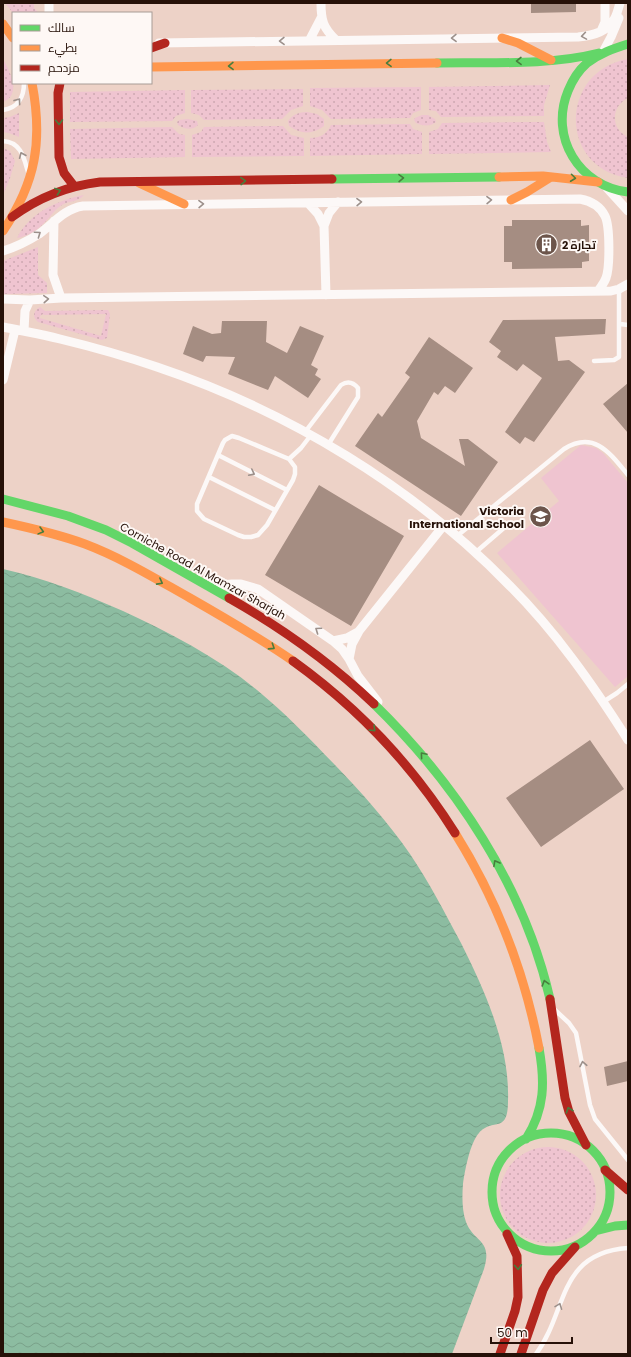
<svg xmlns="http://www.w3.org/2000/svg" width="631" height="1357" viewBox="0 0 631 1357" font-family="Poppins,Cairo,sans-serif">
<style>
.grass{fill:url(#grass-dots);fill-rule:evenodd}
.pitch{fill:#efc4d0}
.water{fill:url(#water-waves)}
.building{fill:#a58d82}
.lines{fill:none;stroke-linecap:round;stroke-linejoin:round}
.lane{stroke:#fcf8f7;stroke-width:4.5}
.street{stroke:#fcf8f7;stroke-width:9}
.fast{stroke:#63d668;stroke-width:9}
.slow{stroke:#ff974d;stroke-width:9}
.jam{stroke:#b3261e;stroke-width:9}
.oneway{stroke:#9c908b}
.oneway2{stroke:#487d3d}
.labels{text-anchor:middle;stroke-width:4;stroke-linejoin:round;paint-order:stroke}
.poi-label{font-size:11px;font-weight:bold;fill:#261108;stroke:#fef8f5;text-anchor:start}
.street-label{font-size:11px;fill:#261108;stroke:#fef8f5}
</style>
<defs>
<pattern id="grass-dots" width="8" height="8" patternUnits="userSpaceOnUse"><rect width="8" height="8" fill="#efc4d0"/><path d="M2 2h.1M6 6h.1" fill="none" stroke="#cda7b1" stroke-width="1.8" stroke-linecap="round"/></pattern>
<pattern id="water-waves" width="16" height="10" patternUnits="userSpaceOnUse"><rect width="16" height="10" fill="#8cbca1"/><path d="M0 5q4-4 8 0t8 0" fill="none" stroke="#79a189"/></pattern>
</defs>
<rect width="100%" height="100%" fill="#edd2c7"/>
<path class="grass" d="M 5,3 L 34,3 L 34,8 L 39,13 L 13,13 Z
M 3,59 C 10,71 22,95 3,102 Z
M 628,59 L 628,98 C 611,106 610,129 628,137 L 628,178 C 558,168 559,71 628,59 Z
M 550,85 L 544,105 L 544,116 L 441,117 L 436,111 L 429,110 L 429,87 Z
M 421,87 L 421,110 L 413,113 L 410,118 L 331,119 L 322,110 L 310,106 L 310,88 Z
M 303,89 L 303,106 L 291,110 L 282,119 L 204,120 L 199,115 L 191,113 L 191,90 Z
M 185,90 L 185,113 L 176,116 L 172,121 L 70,122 L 70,92 Z
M 307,112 L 317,114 L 324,119 L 324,126 C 313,135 300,134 289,126 L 288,121 C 292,115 299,112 307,112 Z
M 19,113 L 19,137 L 9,133 L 3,132 L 3,118 L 10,117 Z
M 422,115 L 428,115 L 435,119 L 436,122 C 430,127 422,126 416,123 L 414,120 L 415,118 Z
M 188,119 L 197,121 L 198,125 C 192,131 184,129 178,125 L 177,122 L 179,120 Z
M 544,122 L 547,142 L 551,152 L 429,154 L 429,132 L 438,129 L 442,123 Z
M 410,124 L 413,129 L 422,132 L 422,154 L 310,156 L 310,138 C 320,138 327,134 331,125 Z
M 283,126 L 291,135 L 304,138 L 304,156 L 192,157 L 192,135 L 201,132 L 204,127 Z
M 172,127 L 179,134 L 185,135 L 185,157 L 71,159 L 70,129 Z
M 3,148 L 10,151 L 15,161 L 10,178 L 3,195 Z
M 84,195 C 77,203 70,200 62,205 C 55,209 51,216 46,221 C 39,229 27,237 17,238 C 29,213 58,200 84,195 Z
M 38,247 L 38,275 L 47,283 L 47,293 L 3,294 L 3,261 Z
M 40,307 L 45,311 L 108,310 L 110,314 L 107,338 L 102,340 L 38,322 C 32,317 33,311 40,307 ZM 43,314 L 44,315 L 106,314 L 101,336 L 40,318 L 40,316 Z
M500 1195a48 48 0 1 1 96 0a48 48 0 1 1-96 0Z"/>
<path class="pitch" d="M 581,445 L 596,448 L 603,453 L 628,483 L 628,676 L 615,687 L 497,553 L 559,501 L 541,478 Z"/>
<path class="water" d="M 3,569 C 44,578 84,594 123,611 C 170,633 217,657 257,690 C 285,713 310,739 335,765 C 361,792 388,822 410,854 C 429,882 445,913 461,943 C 485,991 510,1046 508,1101 C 508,1135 493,1117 479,1133 C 470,1143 465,1170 463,1184 C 462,1196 462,1211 466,1222 C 474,1243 493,1239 484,1269 L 452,1354 L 3,1354 Z"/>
<path class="building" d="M 531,3 L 576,3 L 576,12 L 531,13 Z
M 512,220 L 581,220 L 581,226 L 589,225 L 589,261 L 582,262 L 582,268 L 512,269 L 512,262 L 504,262 L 504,226 L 512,226 Z
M 606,319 L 605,334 L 555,337 L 558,361 L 569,360 L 585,372 L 534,442 L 525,437 L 520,444 L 505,432 L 542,378 L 523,364 L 517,371 L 497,357 L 501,351 L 489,342 L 503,320 Z
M 222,321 L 267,321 L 266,342 L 287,353 L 300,326 L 324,336 L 311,365 L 318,369 L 315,375 L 321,379 L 308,398 L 275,376 L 268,390 L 228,374 L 235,357 L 206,356 L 203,362 L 183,354 L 193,326 L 212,334 L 221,333 Z
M 429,337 L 473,368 L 455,393 L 445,386 L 438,395 L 434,392 L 417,421 L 421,438 L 465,466 L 459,439 L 468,439 L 498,462 L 461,516 L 355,446 L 378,413 L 382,417 L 410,377 L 405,373 Z
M 628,383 L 628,433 L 603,404 Z
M 319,485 L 404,536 L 351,626 L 265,575 Z
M 590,740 L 624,789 L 541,847 L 506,798 Z
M 628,1061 L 628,1081 L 607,1086 L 604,1067 Z"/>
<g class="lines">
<path class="lane" d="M 3,110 C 18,108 24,97 24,83
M 3,141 C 21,142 24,158 28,172
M 620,324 L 628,325
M 594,361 L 614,360 L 619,357 L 619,289
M 305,432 L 341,385 C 347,381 353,382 358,388 L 358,397 L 328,445
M 232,436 L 239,438 L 289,459 L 295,467 L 295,474 L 293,480 L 267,525 L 258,535 L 251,537 L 244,537 L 238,535 L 204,519 L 197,511 L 197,504 L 223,443 L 225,440 Z
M 218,455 L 287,490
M 289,459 L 301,448 L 311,435
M 209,477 L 275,510
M 457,536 L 564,449 C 594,430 610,453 628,475
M 476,552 L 505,527
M 603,702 L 617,693 L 628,684
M 555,1010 L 569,1023 L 576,1033 L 590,1105 L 595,1119 L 628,1160
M 536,1354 C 568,1311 557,1253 628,1248"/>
<path class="street" d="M 49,3 L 49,13
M 321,3 C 321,20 323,28 336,40
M 601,31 L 605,22 L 605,3
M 309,41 L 321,18
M 159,43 L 578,37 C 590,36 606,32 613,21 C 617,16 618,9 620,3
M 603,52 L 611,37 L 619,18
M 607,188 L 628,211
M 308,203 L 318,214 L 324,226
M 54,221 L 53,275 L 61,298
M 3,251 C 16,247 28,241 39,234 C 54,223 64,209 83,206 L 580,199 C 591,201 600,206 605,216 C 610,226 610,267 606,278 C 604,283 601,287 598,291
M 326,295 L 324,226 L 329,213 L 338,202
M 3,299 L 30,300 L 61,298 L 611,291 L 619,289 L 628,284
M 3,327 C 22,331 41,334 60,339 C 93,347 125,356 157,367 C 288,411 414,487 510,586 C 556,632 593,685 628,740
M 24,331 L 25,311 L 30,300
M 3,380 L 15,330
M 208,586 L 232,584 L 241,584 L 258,589 L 333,641 L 342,649 L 349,659 L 358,676 L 378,702
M 333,641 L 347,638 L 358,632
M 349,659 L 352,644 L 359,631 L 444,525"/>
<path class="fast" d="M 628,44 C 612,49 601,53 587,63 C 579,70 572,81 568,91 C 549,137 579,186 628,192
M 437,63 C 490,62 547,66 599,53
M 332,179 L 499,177
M 3,499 L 68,516 L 106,530 L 132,543 L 229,598
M 374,704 C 456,784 524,886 550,999
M492 1192a59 59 0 1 1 118 0a59 59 0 1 1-118 0Z
M 526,1139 C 545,1109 545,1082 539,1048
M 595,1231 L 615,1226 L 628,1225"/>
<path class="slow" d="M 3,24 L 13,38
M 502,38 L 518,43 L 551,60
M 151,67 L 437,63
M 499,177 L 543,176 L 598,182
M 139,183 L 184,204
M 511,200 L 527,192 L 551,177
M 3,231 C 36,182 43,141 32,83
M 3,522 C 31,528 58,534 85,544 C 122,558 156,579 190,598 C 225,618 260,638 293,661
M 455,833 C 497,900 524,970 539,1048"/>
<path class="jam" d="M 151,48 L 165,43
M 60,83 L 58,93 L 59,157 L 64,173 L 74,186
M 12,217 C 39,197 67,186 100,182 L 332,179
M 229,598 C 282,628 330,662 374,704
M 293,661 C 357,707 413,766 455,833
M 550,999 L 565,1098 L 569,1112 L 586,1145
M 605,1170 L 628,1190
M 500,1354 L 515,1311 L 518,1297 L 517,1256 L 507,1234
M 521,1354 L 543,1290 L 552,1273 L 575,1247"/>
</g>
<defs><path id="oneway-chevron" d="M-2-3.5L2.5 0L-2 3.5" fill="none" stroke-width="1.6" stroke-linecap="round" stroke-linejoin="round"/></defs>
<g class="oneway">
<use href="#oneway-chevron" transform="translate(584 36) rotate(171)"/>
<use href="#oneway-chevron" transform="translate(454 38) rotate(179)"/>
<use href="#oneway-chevron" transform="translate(282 41) rotate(179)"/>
<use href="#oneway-chevron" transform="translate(18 101) rotate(-54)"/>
<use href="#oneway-chevron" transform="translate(22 155) rotate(-113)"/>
<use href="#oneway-chevron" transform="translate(489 200) rotate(-1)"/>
<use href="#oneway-chevron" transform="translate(359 202) rotate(-1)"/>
<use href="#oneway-chevron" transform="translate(201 204) rotate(-1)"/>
<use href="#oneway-chevron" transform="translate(38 234) rotate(-35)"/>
<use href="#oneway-chevron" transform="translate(46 299) rotate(-4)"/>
<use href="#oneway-chevron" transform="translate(252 473) rotate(27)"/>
<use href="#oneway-chevron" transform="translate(318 630) rotate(-145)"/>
<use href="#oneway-chevron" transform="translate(583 1064) rotate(-101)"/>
<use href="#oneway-chevron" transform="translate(559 1306) rotate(-69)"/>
</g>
<g class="oneway2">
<use href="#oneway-chevron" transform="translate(519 61) rotate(179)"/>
<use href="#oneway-chevron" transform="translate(389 63) rotate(179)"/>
<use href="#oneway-chevron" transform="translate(231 66) rotate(179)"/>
<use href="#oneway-chevron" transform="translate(59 122) rotate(89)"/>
<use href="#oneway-chevron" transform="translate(401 178) rotate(-1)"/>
<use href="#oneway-chevron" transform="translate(573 178) rotate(7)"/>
<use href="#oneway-chevron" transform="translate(243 181) rotate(-1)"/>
<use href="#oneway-chevron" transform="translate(58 191) rotate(-20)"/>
<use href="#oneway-chevron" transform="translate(41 531) rotate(15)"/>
<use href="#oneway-chevron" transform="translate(160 582) rotate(28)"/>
<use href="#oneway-chevron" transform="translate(272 647) rotate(33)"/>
<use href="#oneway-chevron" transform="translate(373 729) rotate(46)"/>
<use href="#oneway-chevron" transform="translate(423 755) rotate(-130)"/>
<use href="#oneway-chevron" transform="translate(496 863) rotate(-119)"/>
<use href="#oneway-chevron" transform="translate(545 983) rotate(-106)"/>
<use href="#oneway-chevron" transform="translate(569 1110) rotate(-109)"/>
<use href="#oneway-chevron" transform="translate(518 1267) rotate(86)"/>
</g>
<defs>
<symbol id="building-disc" viewBox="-11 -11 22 22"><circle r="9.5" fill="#6c554b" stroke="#fef8f5"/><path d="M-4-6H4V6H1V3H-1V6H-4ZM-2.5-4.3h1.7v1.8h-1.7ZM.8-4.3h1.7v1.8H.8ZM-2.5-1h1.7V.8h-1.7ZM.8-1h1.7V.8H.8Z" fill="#fff"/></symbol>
<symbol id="school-disc" viewBox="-11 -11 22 22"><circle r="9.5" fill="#6c554b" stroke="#fef8f5"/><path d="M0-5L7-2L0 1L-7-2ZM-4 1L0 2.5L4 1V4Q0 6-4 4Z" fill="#fff"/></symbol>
</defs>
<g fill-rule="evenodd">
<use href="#building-disc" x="534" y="232" width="25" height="25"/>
<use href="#school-disc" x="528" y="504" width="25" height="25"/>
</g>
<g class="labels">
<g class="poi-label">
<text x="562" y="249">تجارة 2</text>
<text x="524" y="515" text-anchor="end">Victoria<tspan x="524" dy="13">International School</tspan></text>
</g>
<g class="street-label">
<text transform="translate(203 571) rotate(29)" y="4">Corniche Road Al Mamzar Sharjah</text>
</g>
</g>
<rect width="631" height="1357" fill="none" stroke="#261108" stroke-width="8"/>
<rect x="12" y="12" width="140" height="72" fill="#fef8f5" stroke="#a89c96"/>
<rect x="20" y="25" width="20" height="6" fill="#63d668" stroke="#a89c96"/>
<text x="48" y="32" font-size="12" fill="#261108">سالك</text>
<rect x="20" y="45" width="20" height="6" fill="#ff974d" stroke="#a89c96"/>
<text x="48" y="52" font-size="12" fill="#261108">بطيء</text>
<rect x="20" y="65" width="20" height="6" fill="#b3261e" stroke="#a89c96"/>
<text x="48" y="72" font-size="12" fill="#261108">مزدحم</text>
<path d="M491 1337v6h81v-6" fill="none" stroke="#261108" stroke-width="2"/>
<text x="497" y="1337" font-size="12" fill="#261108" stroke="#fef8f5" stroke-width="3" paint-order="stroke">50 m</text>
</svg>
